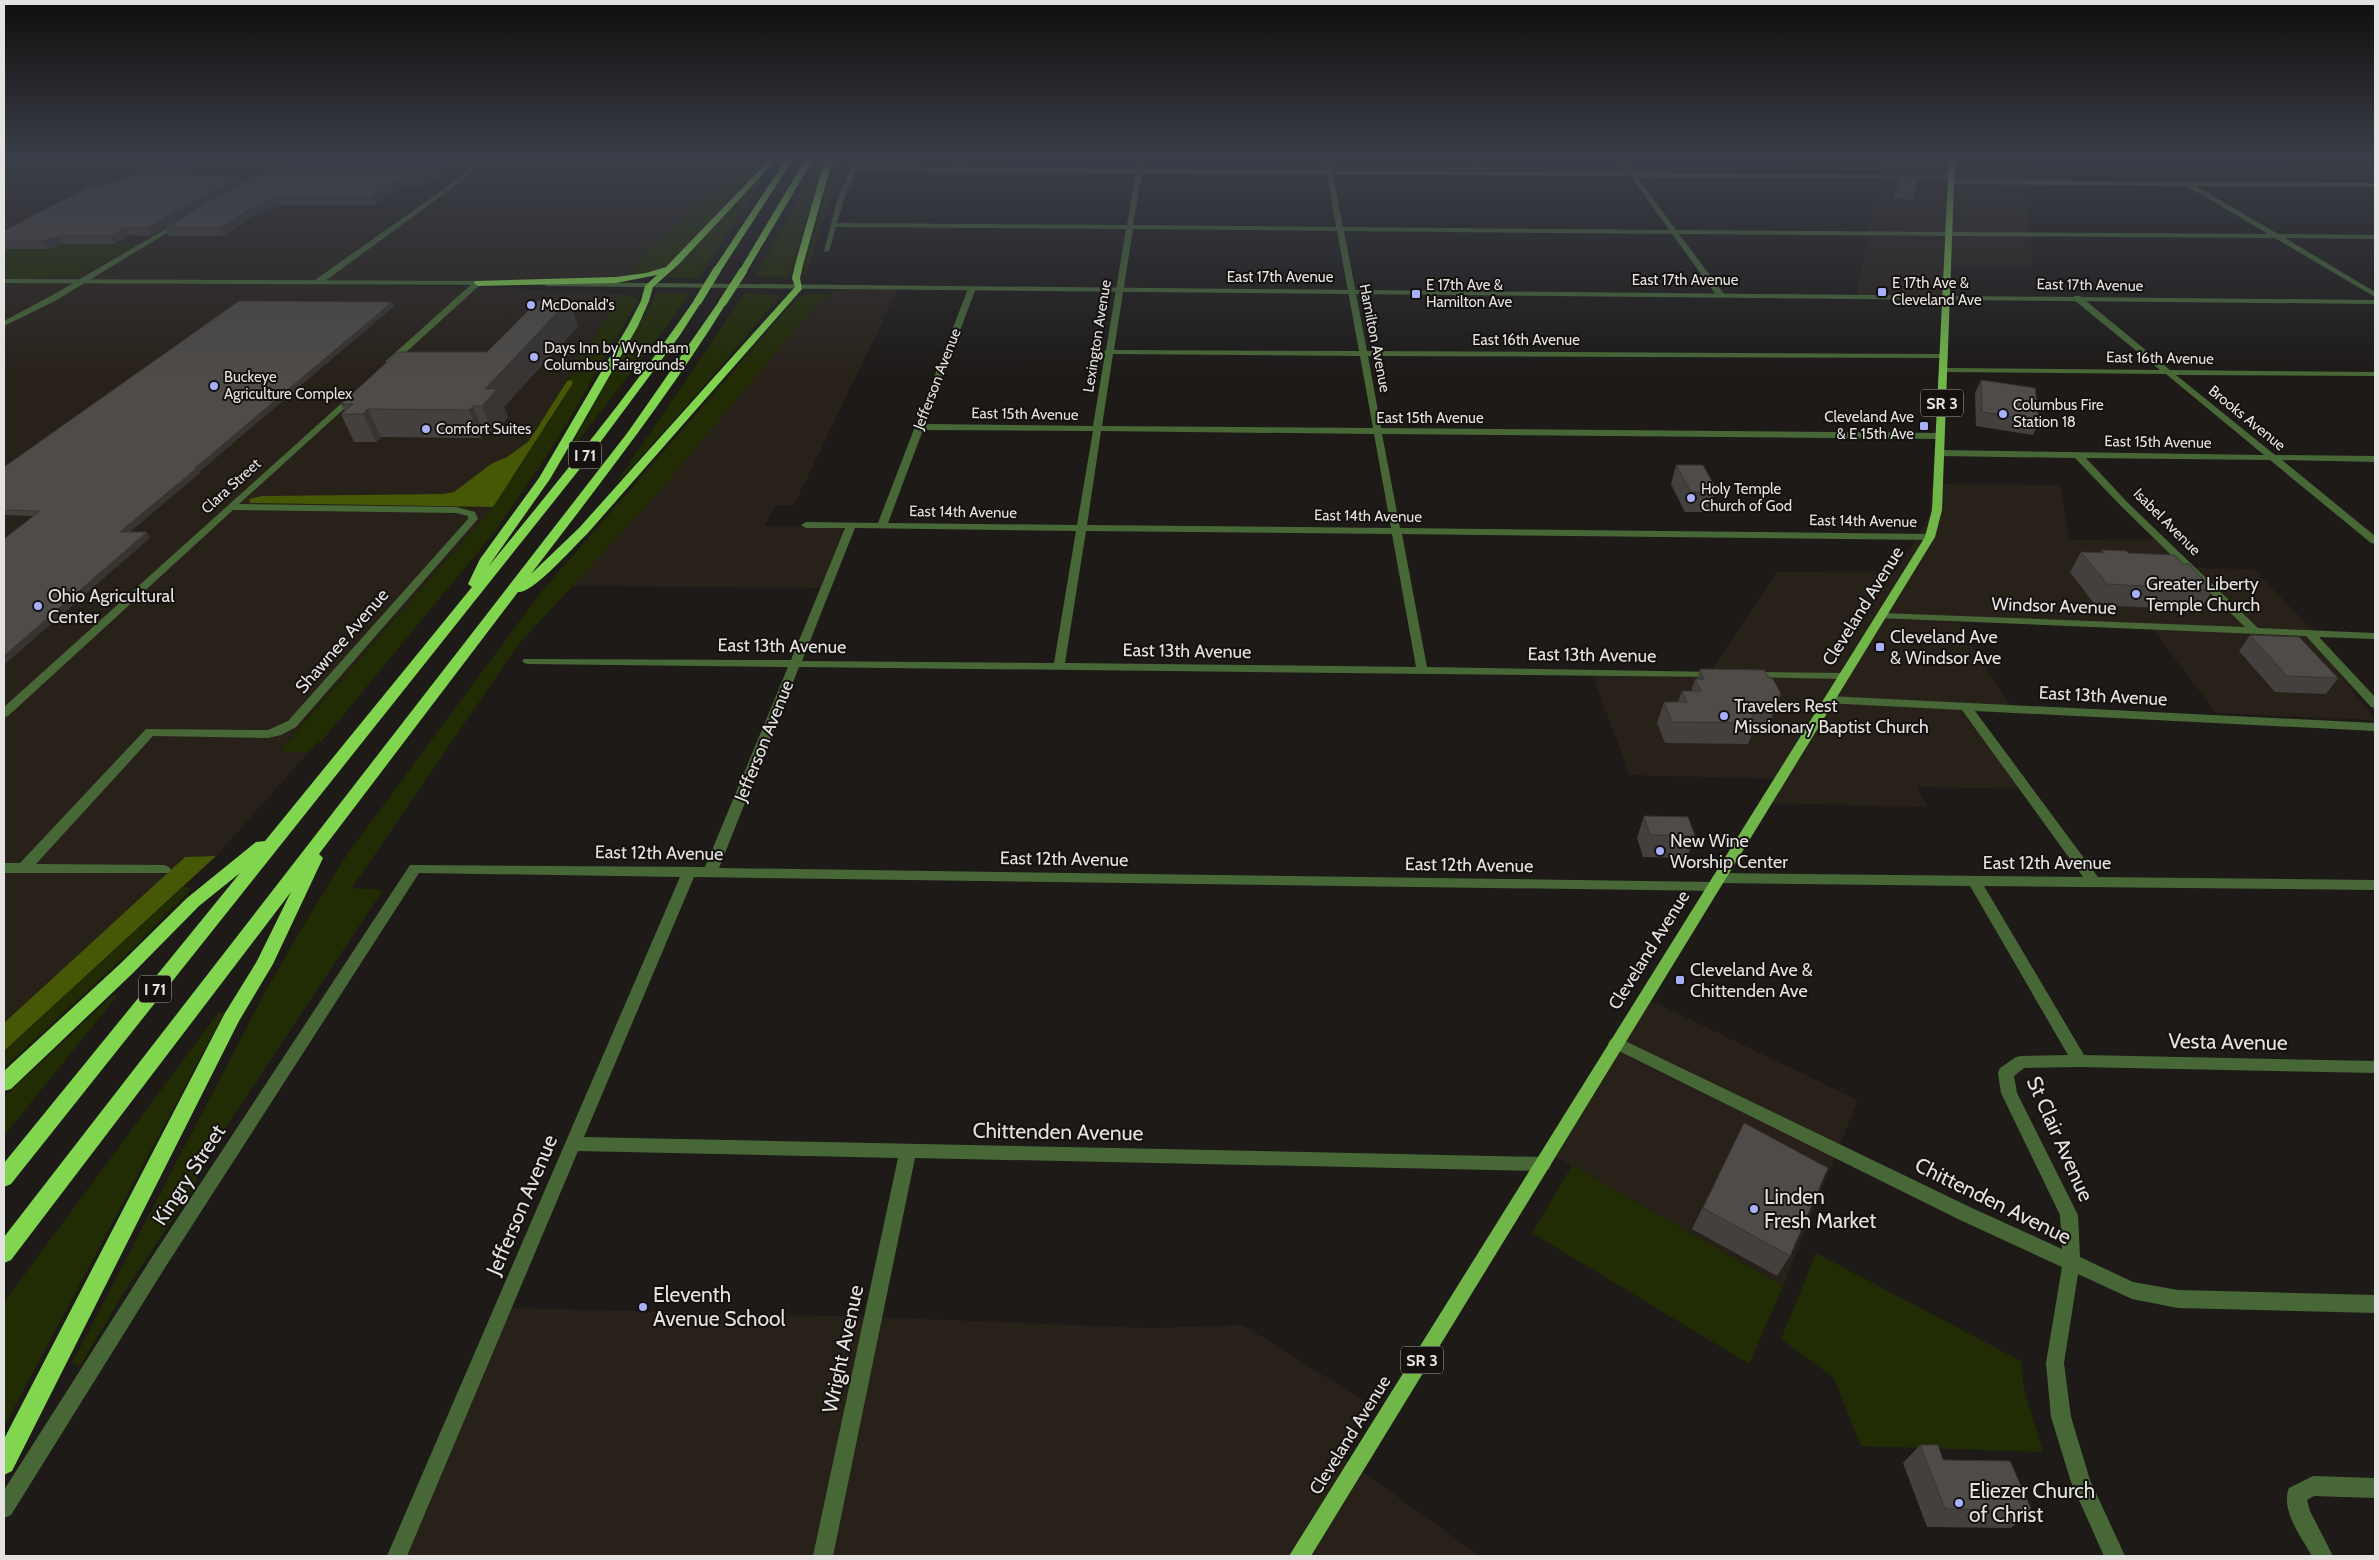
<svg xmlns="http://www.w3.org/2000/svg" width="2379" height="1560" viewBox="0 0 2379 1560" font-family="Cabin,sans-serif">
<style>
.built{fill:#28211a}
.green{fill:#212b04}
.forest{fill:#465806}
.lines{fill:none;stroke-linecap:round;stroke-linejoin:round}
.minor{fill:#476836;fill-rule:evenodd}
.tertiary{fill:#476836;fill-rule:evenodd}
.primary{fill:#71b649;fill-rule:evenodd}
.motorway{fill:#81d54f;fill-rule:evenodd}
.motorway-bridge{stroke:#81d54f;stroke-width:8}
.wall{fill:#43403e}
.shaded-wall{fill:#373432}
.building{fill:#4e4b48;stroke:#373432}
.poi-dot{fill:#a8b0fc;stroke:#14110f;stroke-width:2}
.labels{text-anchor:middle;stroke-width:4;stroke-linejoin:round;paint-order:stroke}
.far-street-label{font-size:15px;fill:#e5e3e2;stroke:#14110f}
.far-poi-label{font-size:15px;fill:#e5e3e2;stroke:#14110f;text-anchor:start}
.shield{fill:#14110f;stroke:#a6a4a3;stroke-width:1}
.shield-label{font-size:16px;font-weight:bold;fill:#e5e3e2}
.poi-label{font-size:18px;fill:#e5e3e2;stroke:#14110f;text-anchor:start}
.street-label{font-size:18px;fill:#e5e3e2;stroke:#14110f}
.near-street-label{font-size:21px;fill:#e5e3e2;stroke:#14110f}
.near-poi-label{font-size:21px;fill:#e5e3e2;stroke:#14110f;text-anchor:start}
</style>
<rect width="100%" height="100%" fill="#1d1a18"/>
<path class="built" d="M 4,158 L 753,158 L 711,197 L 660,239 L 630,272 L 631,278 L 478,283 L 318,282 L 315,285 L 459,286 L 621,294 L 529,441 L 507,457 L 491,464 L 454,492 L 443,494 L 262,496 L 250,503 L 493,507 L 280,749 L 308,753 L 216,856 L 185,857 L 4,1023 Z
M 1938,163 L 2024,173 L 2033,267 L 1947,266 L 1947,296 L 1857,295 L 1878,178 L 1937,175 Z
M 834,287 L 899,287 L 794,505 L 776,505 L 764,526 L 852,527 L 828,588 L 572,586 L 658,493 L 775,351 L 821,299 L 828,299 Z
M 1932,484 L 2060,485 L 2069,540 L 2160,539 L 2191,568 L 2253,569 L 2316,633 L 2312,638 L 2375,720 L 2216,713 L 2150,626 L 1955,618 L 2012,708 L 1967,707 L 2020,789 L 1917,787 L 1927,807 L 1764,803 L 1778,779 L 1630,775 L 1592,675 L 1708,675 L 1777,572 L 1896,571 L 1929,517 Z
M 1643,997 L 1858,1100 L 1783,1286 L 1572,1165 L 1550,1155 Z
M 509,1308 L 872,1317 L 1148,1328 L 1243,1325 L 1369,1404 L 1338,1454 L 1480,1556 L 402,1556 Z"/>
<path class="green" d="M 173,158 L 286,158 L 263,171 L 252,173 L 267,164 L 205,164 L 193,170 L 175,170 Z
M 753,158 L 766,158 L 735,190 L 703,233 L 676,262 L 662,270 L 631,278 L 629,272 L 660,239 L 711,197 Z
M 822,158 L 825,158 L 789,277 L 755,277 Z
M 836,158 L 844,158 L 838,177 L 841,179 L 836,185 L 824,216 L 806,276 L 803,272 Z
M 1884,158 L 1939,158 L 1937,175 L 1884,175 L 1881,174 Z
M 773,163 L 774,163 L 699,278 L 668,277 Z
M 62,244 L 138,244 L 76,277 L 4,278 L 4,249 L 47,249 Z
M 657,293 L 690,293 L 672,319 L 561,463 Z
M 745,293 L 781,295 L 699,392 L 620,480 L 618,480 Z
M 621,294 L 637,298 L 638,301 L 556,442 L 497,529 L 321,742 L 317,743 L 308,753 L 280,750 L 493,507 L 573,383 L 571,380 L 567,381 Z
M 816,294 L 830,294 L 828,299 L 821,299 L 658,493 L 518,645 L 352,888 L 383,890 L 202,1164 L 194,1187 L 124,1292 L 80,1366 L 72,1363 L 262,998 L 303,926 L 348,853 L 541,592 L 795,300 L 800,296 Z
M 184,886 L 192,888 L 124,957 L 4,1068 L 4,1051 Z
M 113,995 L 118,995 L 4,1136 L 4,1097 Z
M 226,1012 L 200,1058 L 4,1427 L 4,1302 L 218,1013 Z
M 1572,1165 L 1783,1286 L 1749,1364 L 1532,1233 Z
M 1816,1253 L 2021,1361 L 2024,1389 L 2043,1452 L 1861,1446 L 1834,1378 L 1781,1339 Z"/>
<path class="forest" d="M 571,380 L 573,383 L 493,507 L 250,503 L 249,499 L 262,496 L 443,494 L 454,492 L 491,464 L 507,457 L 529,441 L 567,381 Z
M 216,856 L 4,1051 L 4,1023 L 185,857 Z"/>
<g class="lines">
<path class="minor" d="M 289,158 L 295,158 L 251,184 L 246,183 Z
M 473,158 L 479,158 L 472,172 L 455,186 L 321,284 L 315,284 L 315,280 L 451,184 L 467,170 Z
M 854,158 L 860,158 L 857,167 L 953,168 L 958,158 L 964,158 L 959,168 L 1136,169 L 1138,158 L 1144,158 L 1142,169 L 1326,171 L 1324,158 L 1330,158 L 1332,171 L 1476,172 L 1470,158 L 1476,158 L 1482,172 L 1628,173 L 1617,158 L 1623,158 L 1634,173 L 1951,175 L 1954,177 L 1951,179 L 1637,177 L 1676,230 L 2268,234 L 2187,186 L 1951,184 L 1948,182 L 1951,180 L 2375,183 L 2375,187 L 2196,186 L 2278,234 L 2375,235 L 2375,239 L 2285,238 L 2375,292 L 2375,297 L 2275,238 L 1679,234 L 1724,294 L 1720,296 L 1717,296 L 1672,234 L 1344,231 L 1367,351 L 1944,354 L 1948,356 L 1944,358 L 1368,356 L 1381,428 L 1941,433 L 1945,436 L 1941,439 L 1382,434 L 1400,528 L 1930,534 L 1935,537 L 1930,540 L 1402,534 L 1427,667 L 1719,672 L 1721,674 L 1715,677 L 799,667 L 719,868 L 1713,882 L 1718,883 L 1720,887 L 1718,891 L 694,877 L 584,1137 L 1543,1157 L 1549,1159 L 1551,1164 L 1549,1169 L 1543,1171 L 915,1158 L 833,1556 L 813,1556 L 898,1158 L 578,1151 L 407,1556 L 387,1556 L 680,877 L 419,873 L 166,1266 L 11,1515 L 4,1518 L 4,1490 L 154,1254 L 410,865 L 705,867 L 788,667 L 528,664 L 524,663 L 522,661 L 524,659 L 791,660 L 845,528 L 806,528 L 801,525 L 806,522 L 878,523 L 969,286 L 976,288 L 925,424 L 1093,426 L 1105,354 L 1104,352 L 1106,350 L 1126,229 L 836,227 L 829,251 L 824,252 L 836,204 ZM 856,171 L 1136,173 L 1127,225 L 837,223 L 846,193 ZM 1142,173 L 1327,174 L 1336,227 L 1133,225 ZM 1333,174 L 1631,176 L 1669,230 L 1343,227 ZM 1133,229 L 1337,231 L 1359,351 L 1114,350 ZM 1113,354 L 1360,356 L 1373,428 L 1102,426 ZM 923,430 L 1093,431 L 1077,525 L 888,523 ZM 1101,431 L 1374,434 L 1391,528 L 1087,525 ZM 855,528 L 1076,531 L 1054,663 L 802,661 ZM 1086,531 L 1392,534 L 1416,667 L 1065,663 Z
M 178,222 L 183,223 L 55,301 L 4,326 L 4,321 L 49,297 Z
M 475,281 L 482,283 L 392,365 L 386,365 L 386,361 Z
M 2074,296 L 2080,296 L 2170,370 L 2375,372 L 2375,376 L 2176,375 L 2275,455 L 2375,456 L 2375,462 L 2282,460 L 2375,536 L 2375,544 L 2371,543 L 2270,460 L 2086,458 L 2127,502 L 2258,628 L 2375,633 L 2375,639 L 2319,637 L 2375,697 L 2375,708 L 2371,707 L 2306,636 L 1878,618 L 1877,616 L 1878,614 L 1882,613 L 2245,627 L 2121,506 L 2075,458 L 1940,456 L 1936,453 L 1940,450 L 2264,455 L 2166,374 L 1944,372 L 1940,370 L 1944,368 L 2160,370 L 2074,300 Z
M 354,392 L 358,395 L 357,397 L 239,504 L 456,507 L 475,512 L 478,519 L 476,521 L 296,727 L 281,735 L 268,738 L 153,736 L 36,864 L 164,865 L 169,867 L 171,870 L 169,873 L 4,873 L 4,863 L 20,863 L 146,729 L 268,730 L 288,721 L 468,519 L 468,516 L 456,513 L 233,510 L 8,716 L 4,717 L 4,707 Z
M 1750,672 L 1845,673 L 1851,676 L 1845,679 L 1746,677 L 1744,675 Z
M 1829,696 L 2375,723 L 2375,731 L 1975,711 L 2098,877 L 2375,880 L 2375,890 L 1984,886 L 2084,1055 L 2375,1061 L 2375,1073 L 2080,1067 L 2024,1068 L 2014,1076 L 2017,1093 L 2078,1215 L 2080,1257 L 2133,1282 L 2178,1290 L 2375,1295 L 2375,1313 L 2178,1308 L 2132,1299 L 2078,1274 L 2064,1363 L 2071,1417 L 2090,1480 L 2125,1556 L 2104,1556 L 2071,1482 L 2051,1417 L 2046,1363 L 2062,1267 L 1960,1220 L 1611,1047 L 1608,1043 L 1611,1039 L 1616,1037 L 1621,1039 L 1972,1208 L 2062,1249 L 2060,1215 L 2001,1093 L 1998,1073 L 2000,1068 L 2016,1057 L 2021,1056 L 2068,1055 L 1970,886 L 1719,883 L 1714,881 L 1712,878 L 1714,875 L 1719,873 L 2083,877 L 1962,710 L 1825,703 L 1823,700 Z
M 2313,1476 L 2375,1478 L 2375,1498 L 2314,1496 L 2307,1500 L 2310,1511 L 2333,1556 L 2312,1556 C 2302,1538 2280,1510 2289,1488 Z"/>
<path class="tertiary" d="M 4,279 L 490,281 L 494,283 L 490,285 L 4,283 Z
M 548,282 L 2375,300 L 2375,304 L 545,286 L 545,282 Z"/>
<path class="primary" d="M 1949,158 L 1955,158 L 1942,510 L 1935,537 L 1311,1556 L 1289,1556 L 1925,537 L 1932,510 Z"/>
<path class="motorway" d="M 771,158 L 778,158 L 679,264 L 653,287 L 649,301 L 638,326 L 571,443 L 550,479 L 488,567 C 559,480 631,393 695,299 L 701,299 L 702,301 L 680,335 L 590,456 L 11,1184 L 4,1187 L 4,1163 L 240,873 L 199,906 L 133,973 L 11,1089 L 4,1091 L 4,1071 L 121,963 L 187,898 L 256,842 L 265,841 L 472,587 L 468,584 L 480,559 L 539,478 L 628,326 L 641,301 L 645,286 L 657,275 L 616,283 L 478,286 L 474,283 L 475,281 L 616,277 L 646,273 L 666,267 Z
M 787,158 L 794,158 L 720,272 L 714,272 L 713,270 Z
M 806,158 L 814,158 L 747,271 L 740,273 L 739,271 Z
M 825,158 L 833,158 L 803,265 L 800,278 L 802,289 L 587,534 C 575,545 533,594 518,592 L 319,854 L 323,858 L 273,964 L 239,1021 L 12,1471 L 4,1475 L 4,1439 L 225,1013 L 257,961 L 291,892 L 11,1260 L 4,1263 L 4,1237 L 628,432 L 720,300 L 727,302 C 668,397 599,485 531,574 L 579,528 L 795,287 L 792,278 L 795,265 Z"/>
<path class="motorway-bridge" d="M 698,301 L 717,270
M 723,302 L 743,271"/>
</g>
<path class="wall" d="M 162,158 L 201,158 L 204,163 L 182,174 L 240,175 L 243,181 L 269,175 L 443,161 L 442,162 L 445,162 L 448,170 L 427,185 L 404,185 L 374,205 L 280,205 L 253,216 L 223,236 L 168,236 L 165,228 L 151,236 L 129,235 L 114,244 L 62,244 L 47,249 L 4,249 L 4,231 L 122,179 Z
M 1900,175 L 1916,192 L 1913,200 L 1894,198 L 1898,183 Z
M 392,302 L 394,306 L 199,472 L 200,473 L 129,532 L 150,538 L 34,516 L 4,515 L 4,467 Z
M 578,326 L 504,407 L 508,417 L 493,434 L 484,434 L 480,438 L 381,437 L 376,442 L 354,442 L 341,414 L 345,411 L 341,404 L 487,352 Z
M 1981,380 L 2039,421 L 2033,435 L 1976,426 L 1975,393 Z
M 1676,465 L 1716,489 L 1709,512 L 1685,512 L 1671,484 Z
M 2102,550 L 2128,553 L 2183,564 L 2213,590 L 2200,610 L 2095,605 L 2070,572 L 2081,552 L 2100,553 Z
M 2250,635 L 2338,678 L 2326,694 L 2275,692 L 2239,651 Z
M 1700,669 L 1768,677 L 1781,694 L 1769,724 L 1756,724 L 1748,744 L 1665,743 L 1657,723 L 1664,702 L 1678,702 L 1682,691 L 1691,691 L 1695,679 L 1697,679 Z
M 1644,816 L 1695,836 L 1687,858 L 1643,857 L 1637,838 Z
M 1744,1123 L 1790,1256 L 1777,1276 L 1692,1229 Z
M 1920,1445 L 1943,1460 L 2032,1511 L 2011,1528 L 1927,1527 L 1903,1463 Z"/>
<path class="shaded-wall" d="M 4,158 L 28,158 L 4,169 Z
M 197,158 L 201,158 L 204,163 L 168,182 L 165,174 Z
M 435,158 L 442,158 L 443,161 L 432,170 L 429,162 Z
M 445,162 L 448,170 L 427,185 L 424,177 Z
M 240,175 L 244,182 L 151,236 L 147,228 Z
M 401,177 L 404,185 L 374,205 L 371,197 Z
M 277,197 L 280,205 L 253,216 L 223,236 L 219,228 L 249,209 Z
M 125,228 L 129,235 L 114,244 L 110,236 Z
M 58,236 L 62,244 L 47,249 L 42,241 Z
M 569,300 L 578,326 L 504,407 L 508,417 L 493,434 L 482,406 L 485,389 Z
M 392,302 L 394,306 L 199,472 L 200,473 L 124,537 L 120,532 L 195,468 Z
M 473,406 L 484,434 L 480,438 L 469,410 Z
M 368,409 L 381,437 L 376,442 L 363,414 Z
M 147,532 L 150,538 L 4,665 L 4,656 Z"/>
<path class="building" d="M 162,158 L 197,158 L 165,174 L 240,175 L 147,228 L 125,228 L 110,236 L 58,236 L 42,241 L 4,241 L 4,231 L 63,200 L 90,188 L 122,179 Z
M 300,158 L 435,158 L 429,162 L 445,162 L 424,177 L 401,177 L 371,197 L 277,197 L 249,209 L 219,228 L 164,228 L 255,175 L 269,175 Z
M 1900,175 L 1918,178 L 1916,192 L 1897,190 Z
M 539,300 L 569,300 L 485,389 L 497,389 L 482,406 L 473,406 L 469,410 L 368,409 L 363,414 L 341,414 L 353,404 L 341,404 L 398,352 L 487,352 Z
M 239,301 L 392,302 L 195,468 L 197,468 L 120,532 L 147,532 L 4,656 L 4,539 L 40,511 L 4,510 L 4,467 Z
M 1981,380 L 2035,388 L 2039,421 L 1982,412 Z
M 1676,465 L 1703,465 L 1716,489 L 1713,489 L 1715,493 L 1691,492 Z
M 2102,550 L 2126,551 L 2128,553 L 2175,555 L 2183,564 L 2189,564 L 2213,590 L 2107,584 L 2081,552 L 2104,553 Z
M 2250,635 L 2299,637 L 2338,678 L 2287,676 Z
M 1700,669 L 1764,670 L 1768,677 L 1773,679 L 1781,694 L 1779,694 L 1780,696 L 1774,696 L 1777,702 L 1746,702 L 1756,723 L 1672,722 L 1664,702 L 1687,702 L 1682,691 L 1701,691 L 1695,679 L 1704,679 Z
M 1644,816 L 1688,817 L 1695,836 L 1650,835 Z
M 1744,1123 L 1828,1168 L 1790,1256 L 1703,1208 Z
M 1920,1445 L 1938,1445 L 1943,1460 L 2010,1461 L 2032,1511 L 1945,1509 Z"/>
<linearGradient id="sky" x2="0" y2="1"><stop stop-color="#100e0d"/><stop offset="0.42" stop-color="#3a3e48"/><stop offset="1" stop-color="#3a3e48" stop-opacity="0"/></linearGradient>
<rect width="2379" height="376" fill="url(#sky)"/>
<g class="poi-dot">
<rect x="1877" y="287" width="10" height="10" rx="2.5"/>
<rect x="1411" y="289" width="10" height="10" rx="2.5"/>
<circle cx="531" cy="305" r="5"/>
<circle cx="534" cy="357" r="5"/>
<circle cx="214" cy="386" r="5"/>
<circle cx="2003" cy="414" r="5"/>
<rect x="1919" y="421" width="10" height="10" rx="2.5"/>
<circle cx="426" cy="429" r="5"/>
<circle cx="1691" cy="498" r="5"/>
<circle cx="2136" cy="594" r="5"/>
<circle cx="38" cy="606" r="5"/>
<rect x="1875" y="642" width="10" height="10" rx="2.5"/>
<circle cx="1724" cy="716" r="5"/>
<circle cx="1660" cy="851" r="5"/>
<rect x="1675" y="975" width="10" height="10" rx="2.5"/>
<circle cx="1754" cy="1209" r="5"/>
<circle cx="643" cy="1307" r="5"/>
<circle cx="1959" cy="1503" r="5"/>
</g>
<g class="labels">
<g class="far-street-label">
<text x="1280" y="282">East 17th Avenue</text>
<text x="1685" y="285">East 17th Avenue</text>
<text transform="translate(2090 285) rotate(1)" y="5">East 17th Avenue</text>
<text transform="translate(1097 336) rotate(-81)" y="5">Lexington Avenue</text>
<text transform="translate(1375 338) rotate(79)" y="5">Hamilton Avenue</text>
<text x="1526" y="345">East 16th Avenue</text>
<text transform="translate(2160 358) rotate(1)" y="5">East 16th Avenue</text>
<text transform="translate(937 379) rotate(-69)" y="5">Jefferson Avenue</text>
<text transform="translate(1025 414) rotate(1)" y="5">East 15th Avenue</text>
<text x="1430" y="423">East 15th Avenue</text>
<text transform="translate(2247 418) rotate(39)" y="5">Brooks Avenue</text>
<text transform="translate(2158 442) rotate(1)" y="5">East 15th Avenue</text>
<text transform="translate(231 486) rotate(-42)" y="5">Clara Street</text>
<text transform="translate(963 512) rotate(1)" y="5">East 14th Avenue</text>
<text transform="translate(1368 516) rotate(1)" y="5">East 14th Avenue</text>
<text transform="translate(1863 521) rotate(1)" y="5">East 14th Avenue</text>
<text transform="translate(2167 522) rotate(45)" y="5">Isabel Avenue</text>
</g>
<g class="far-poi-label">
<text x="1892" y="288">E 17th Ave &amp;<tspan x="1892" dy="17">Cleveland Ave</tspan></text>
<text x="1426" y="290">E 17th Ave &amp;<tspan x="1426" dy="17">Hamilton Ave</tspan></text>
<text x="541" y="310">McDonald's</text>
<text x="544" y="353">Days Inn by Wyndham<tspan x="544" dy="17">Columbus Fairgrounds</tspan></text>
<text x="224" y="382">Buckeye<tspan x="224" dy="17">Agriculture Complex</tspan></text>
<text x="2013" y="410">Columbus Fire<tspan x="2013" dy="17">Station 18</tspan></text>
<text x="1914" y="422" text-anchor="end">Cleveland Ave<tspan x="1914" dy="17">&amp; E 15th Ave</tspan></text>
<text x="436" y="434">Comfort Suites</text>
<text x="1701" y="494">Holy Temple<tspan x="1701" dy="17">Church of God</tspan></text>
</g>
<g class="shield">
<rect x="1921" y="389.5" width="42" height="27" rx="4"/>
<rect x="569" y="441.5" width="32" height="27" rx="4"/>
<rect x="139" y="975.5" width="32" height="27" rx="4"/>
<rect x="1401" y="1346.5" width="42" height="27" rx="4"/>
</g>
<g class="shield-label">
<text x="1942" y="409">SR 3</text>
<text x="585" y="461">I 71</text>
<text x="155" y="995">I 71</text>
<text x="1422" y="1366">SR 3</text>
</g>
<g class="poi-label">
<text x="2146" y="590">Greater Liberty<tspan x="2146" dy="21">Temple Church</tspan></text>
<text x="48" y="602">Ohio Agricultural<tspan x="48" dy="21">Center</tspan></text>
<text x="1890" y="643">Cleveland Ave<tspan x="1890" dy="21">&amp; Windsor Ave</tspan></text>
<text x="1734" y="712">Travelers Rest<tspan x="1734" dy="21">Missionary Baptist Church</tspan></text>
<text x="1670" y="847">New Wine<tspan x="1670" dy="21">Worship Center</tspan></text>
<text x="1690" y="976">Cleveland Ave &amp;<tspan x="1690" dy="21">Chittenden Ave</tspan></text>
</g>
<g class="street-label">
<text transform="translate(1863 606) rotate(-58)" y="6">Cleveland Avenue</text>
<text transform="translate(2054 606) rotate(2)" y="6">Windsor Avenue</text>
<text transform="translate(342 641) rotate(-49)" y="6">Shawnee Avenue</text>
<text transform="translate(782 646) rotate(1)" y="6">East 13th Avenue</text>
<text transform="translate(1187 651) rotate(1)" y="6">East 13th Avenue</text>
<text transform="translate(1592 655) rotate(1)" y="6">East 13th Avenue</text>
<text transform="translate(2103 696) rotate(3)" y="6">East 13th Avenue</text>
<text transform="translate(764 741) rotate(-68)" y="6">Jefferson Avenue</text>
<text transform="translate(659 853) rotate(1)" y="6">East 12th Avenue</text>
<text transform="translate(1064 859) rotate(1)" y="6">East 12th Avenue</text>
<text x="2047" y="869">East 12th Avenue</text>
<text transform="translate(1469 865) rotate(1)" y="6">East 12th Avenue</text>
<text transform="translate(1649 950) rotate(-58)" y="6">Cleveland Avenue</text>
<text transform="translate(1350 1435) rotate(-58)" y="6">Cleveland Avenue</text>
</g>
<g class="near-street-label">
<text transform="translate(2228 1042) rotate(1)" y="7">Vesta Avenue</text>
<text transform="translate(1058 1132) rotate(1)" y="7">Chittenden Avenue</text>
<text transform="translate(2060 1139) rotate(66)" y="7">St Clair Avenue</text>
<text transform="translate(189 1175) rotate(-57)" y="7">Kingry Street</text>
<text transform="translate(1993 1201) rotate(26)" y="7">Chittenden Avenue</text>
<text transform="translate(522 1205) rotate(-67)" y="7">Jefferson Avenue</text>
<text transform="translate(843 1349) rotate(-78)" y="7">Wright Avenue</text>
</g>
<g class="near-poi-label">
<text x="1764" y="1204">Linden<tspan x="1764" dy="24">Fresh Market</tspan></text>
<text x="653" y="1302">Eleventh<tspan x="653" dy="24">Avenue School</tspan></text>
<text x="1969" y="1498">Eliezer Church<tspan x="1969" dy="24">of Christ</tspan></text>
</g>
</g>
<rect width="2379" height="1560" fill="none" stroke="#e5e3e2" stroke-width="10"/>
</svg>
